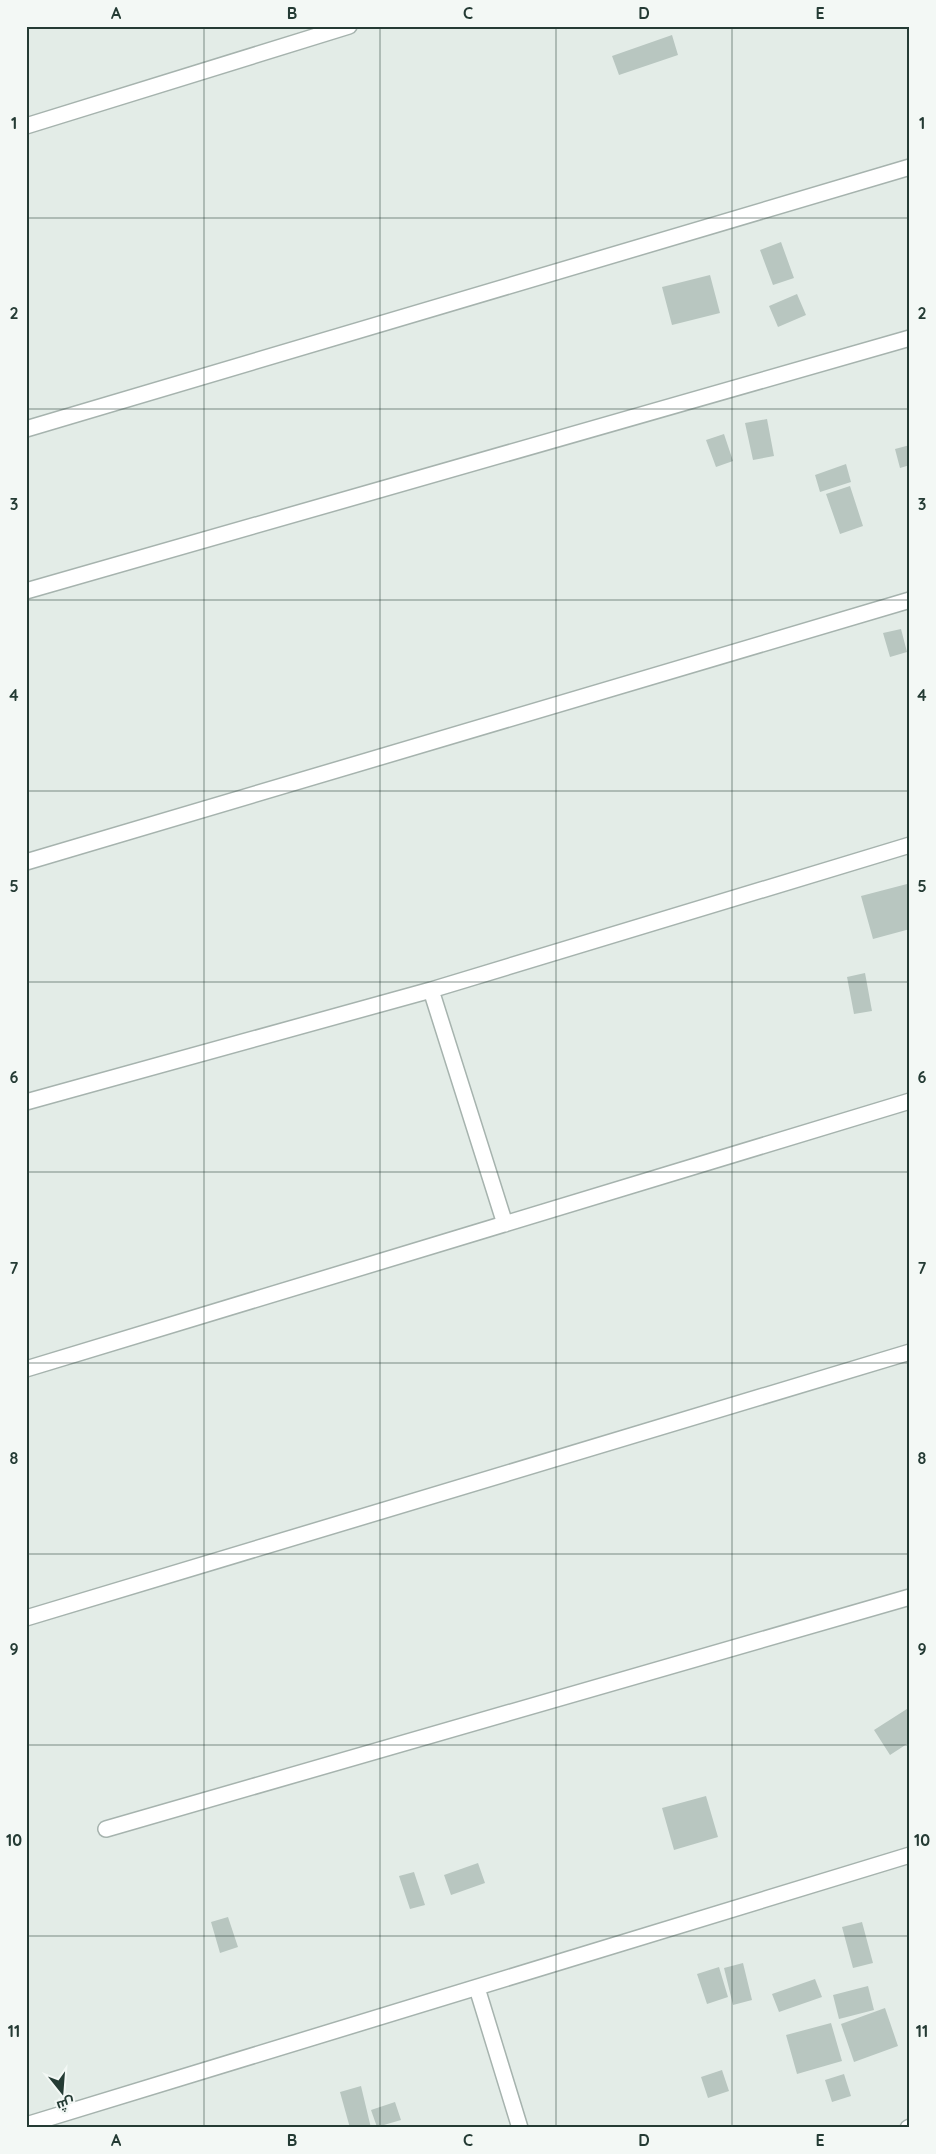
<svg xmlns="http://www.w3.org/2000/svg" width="936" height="2154" viewBox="0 0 936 2154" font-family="Quicksand,Cairo,sans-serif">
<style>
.building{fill:#b8c6c0}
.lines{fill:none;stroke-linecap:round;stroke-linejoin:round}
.minor-casing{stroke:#a6b3ae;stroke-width:18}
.minor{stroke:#fff;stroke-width:15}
.grid{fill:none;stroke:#243b34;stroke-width:1;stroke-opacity:0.55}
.neatline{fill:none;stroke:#243b34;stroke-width:2}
.grid-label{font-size:16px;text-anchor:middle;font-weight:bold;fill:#243b34}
</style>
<rect width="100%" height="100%" fill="#e3ece7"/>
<path class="building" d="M 672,35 L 678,55 L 619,75 L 612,56 Z
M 781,242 L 794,278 L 773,285 L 760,250 Z
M 710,275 L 720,313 L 672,325 L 662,287 Z
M 797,294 L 806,315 L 778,327 L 769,306 Z
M 767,419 L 774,456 L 753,460 L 745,423 Z
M 724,434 L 733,461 L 716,467 L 706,440 Z
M 910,445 L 910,465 L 900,468 L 895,449 Z
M 846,464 L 851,482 L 820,492 L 815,475 Z
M 850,486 L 863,526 L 840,534 L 826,494 Z
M 901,629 L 907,652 L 890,657 L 883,633 Z
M 907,884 L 910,894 L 910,929 L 873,939 L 861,896 Z
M 865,973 L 872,1011 L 854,1014 L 847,977 Z
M 910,1707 L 910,1742 L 890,1755 L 874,1730 Z
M 706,1796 L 718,1837 L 674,1850 L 662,1808 Z
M 478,1863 L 485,1883 L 451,1895 L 444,1875 Z
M 414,1872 L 425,1905 L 410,1909 L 399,1876 Z
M 228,1917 L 238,1947 L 220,1953 L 211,1922 Z
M 862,1922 L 873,1963 L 853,1968 L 842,1927 Z
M 743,1963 L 752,2000 L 733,2005 L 724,1968 Z
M 719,1967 L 728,1997 L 707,2004 L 697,1974 Z
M 815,1979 L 822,1997 L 779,2012 L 772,1994 Z
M 868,1986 L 874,2010 L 839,2019 L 833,1995 Z
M 885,2008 L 898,2046 L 854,2062 L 841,2024 Z
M 831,2023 L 842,2061 L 797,2074 L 786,2035 Z
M 722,2070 L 729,2091 L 708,2098 L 701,2077 Z
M 844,2074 L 851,2096 L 832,2102 L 825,2080 Z
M 361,2086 L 371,2128 L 350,2128 L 340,2092 Z
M 395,2102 L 401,2120 L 377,2127 L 371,2110 Z"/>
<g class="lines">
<defs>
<path id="minor" d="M 26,126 L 349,26
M 26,429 L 910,167
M 26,591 L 910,338
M 26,862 L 910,600
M 431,990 L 505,1224
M 26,1102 L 431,990 L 910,845
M 26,1369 L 910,1101
M 26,1618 L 910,1352
M 106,1829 L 910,1597
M 477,1988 L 520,2128
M 26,2125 L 910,1855
M 908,2128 L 910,2127"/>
</defs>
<use href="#minor" class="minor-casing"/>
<use href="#minor" class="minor"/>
</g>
<path class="grid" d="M 204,26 L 204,2128M 380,26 L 380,2128M 556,26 L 556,2128M 732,26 L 732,2128M 26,218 L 910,218M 26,409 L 910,409M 26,600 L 910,600M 26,791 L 910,791M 26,982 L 910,982M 26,1172 L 910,1172M 26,1363 L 910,1363M 26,1554 L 910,1554M 26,1745 L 910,1745M 26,1936 L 910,1936"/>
<rect width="936" height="2154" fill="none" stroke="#f3f8f5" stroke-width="55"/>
<g transform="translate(62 2092) rotate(163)" stroke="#f3f8f5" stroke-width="4" paint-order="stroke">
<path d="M0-4L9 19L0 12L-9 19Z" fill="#243b34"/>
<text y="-8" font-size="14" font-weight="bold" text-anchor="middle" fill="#243b34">ش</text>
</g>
<rect x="28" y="28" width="880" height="2098" class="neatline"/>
<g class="grid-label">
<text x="116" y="19">A</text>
<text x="292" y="19">B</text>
<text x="468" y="19">C</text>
<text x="644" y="19">D</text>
<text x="820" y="19">E</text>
<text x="14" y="129">1</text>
<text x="922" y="129">1</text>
<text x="14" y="319">2</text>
<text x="922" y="319">2</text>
<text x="14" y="510">3</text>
<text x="922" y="510">3</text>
<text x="14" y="701">4</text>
<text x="922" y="701">4</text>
<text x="14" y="892">5</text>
<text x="922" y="892">5</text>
<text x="14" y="1083">6</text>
<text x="922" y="1083">6</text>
<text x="14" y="1274">7</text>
<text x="922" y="1274">7</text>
<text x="14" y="1464">8</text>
<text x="922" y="1464">8</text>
<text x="14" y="1655">9</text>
<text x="922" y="1655">9</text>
<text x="14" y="1846">10</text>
<text x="922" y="1846">10</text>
<text x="14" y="2037">11</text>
<text x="922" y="2037">11</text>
<text x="116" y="2146">A</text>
<text x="292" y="2146">B</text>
<text x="468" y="2146">C</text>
<text x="644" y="2146">D</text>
<text x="820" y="2146">E</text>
</g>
</svg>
